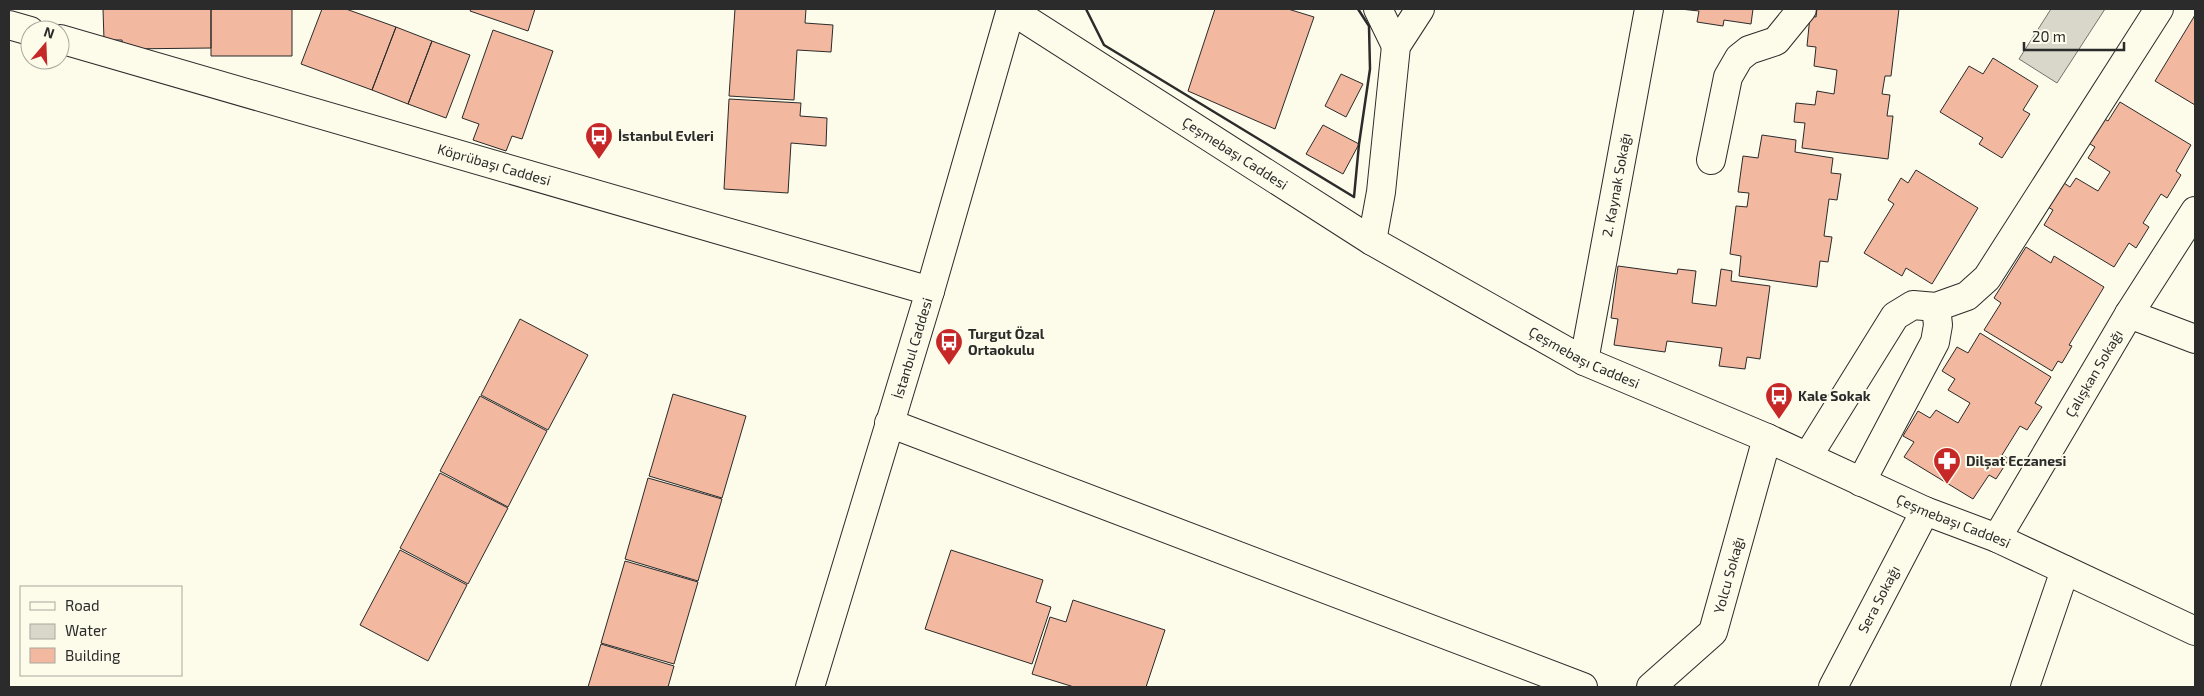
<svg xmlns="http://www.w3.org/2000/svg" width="2204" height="696" viewBox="0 0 2204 696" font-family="'Exo 2',sans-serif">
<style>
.water{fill:#d8d7c9;stroke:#74746e}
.building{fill:#f2b8a0;stroke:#2b2b2b}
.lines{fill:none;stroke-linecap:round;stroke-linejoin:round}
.minor-casing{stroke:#2b2b2b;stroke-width:30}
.tertiary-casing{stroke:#2b2b2b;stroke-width:30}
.secondary-casing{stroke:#2b2b2b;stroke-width:30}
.primary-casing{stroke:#2b2b2b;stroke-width:30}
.minor{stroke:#fdfbea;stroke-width:28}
.tertiary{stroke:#fdfbea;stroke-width:28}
.secondary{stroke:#fdfbea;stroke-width:28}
.primary{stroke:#fdfbea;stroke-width:28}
.wall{stroke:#2b2b2b;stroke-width:2.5}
.labels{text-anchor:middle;stroke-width:4;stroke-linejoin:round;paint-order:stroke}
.poi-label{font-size:14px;font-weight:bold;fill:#2b2b2b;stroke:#fdfbea;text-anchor:start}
.street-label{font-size:14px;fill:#2b2b2b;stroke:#fdfbea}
</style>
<rect width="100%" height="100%" fill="#fdfbea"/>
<path class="water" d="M 2051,9 L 2105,9 L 2057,83 L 2019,59 Z"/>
<path class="building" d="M 103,9 L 211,9 L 211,48 L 123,49 L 122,40 L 104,40 Z
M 211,9 L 292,9 L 292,56 L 211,56 Z
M 322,9 L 346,9 L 396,27 L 372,90 L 301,64 Z
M 471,9 L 535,9 L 528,31 L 470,11 Z
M 735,9 L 806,9 L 805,23 L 833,25 L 831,52 L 797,50 L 794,100 L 729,96 Z
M 1215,9 L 1288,9 L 1314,17 L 1275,129 L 1188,91 Z
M 1680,9 L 1753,9 L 1751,24 L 1724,20 L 1723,26 L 1697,22 L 1699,11 Z
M 1817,9 L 1899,9 L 1891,76 L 1885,76 L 1882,94 L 1890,95 L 1887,116 L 1893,116 L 1888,159 L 1802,148 L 1805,123 L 1794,122 L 1796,103 L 1815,105 L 1817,91 L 1834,94 L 1837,70 L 1814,66 L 1816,47 L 1807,46 L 1810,16 L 1816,17 Z
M 2195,15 L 2195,105 L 2155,81 Z
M 396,27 L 432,41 L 408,104 L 372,90 Z
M 493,30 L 553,51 L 522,139 L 512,136 L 506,151 L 473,140 L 479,124 L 462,118 Z
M 432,41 L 470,55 L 446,118 L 408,104 Z
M 1993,58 L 2038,86 L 2023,110 L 2030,114 L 2002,158 L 1979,144 L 1983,138 L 1940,112 L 1969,66 L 1983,74 Z
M 1341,74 L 1363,84 L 1346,117 L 1325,106 Z
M 729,99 L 801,103 L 800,116 L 827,118 L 826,146 L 791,143 L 788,193 L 724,189 Z
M 2120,102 L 2191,145 L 2176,171 L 2181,175 L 2167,198 L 2161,194 L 2143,223 L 2149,227 L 2136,248 L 2129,243 L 2114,267 L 2044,225 L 2053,210 L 2043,204 L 2058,179 L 2070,187 L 2076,178 L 2098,191 L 2110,172 L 2088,158 L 2095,147 L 2082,139 L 2097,115 L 2108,121 Z
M 1323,125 L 1359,144 L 1343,174 L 1306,154 Z
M 1762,135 L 1796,140 L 1795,152 L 1833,158 L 1831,173 L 1841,174 L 1837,200 L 1829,199 L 1824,236 L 1832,237 L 1828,262 L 1820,261 L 1817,287 L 1739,276 L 1741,256 L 1730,254 L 1736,206 L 1747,207 L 1749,193 L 1738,192 L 1743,156 L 1758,158 Z
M 1916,170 L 1978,208 L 1932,284 L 1906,268 L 1902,276 L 1864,253 L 1894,204 L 1888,200 L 1901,178 L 1908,183 Z
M 2026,247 L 2051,263 L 2054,256 L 2104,287 L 2069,345 L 2072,346 L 2062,363 L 2058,361 L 2052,371 L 1984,330 L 2001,303 L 1994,298 Z
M 1618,266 L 1677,274 L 1678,269 L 1696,271 L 1692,303 L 1716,306 L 1721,269 L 1732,271 L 1731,281 L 1770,286 L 1760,359 L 1747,357 L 1745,369 L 1719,366 L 1722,348 L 1667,341 L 1665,352 L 1614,345 L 1618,319 L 1611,318 Z
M 520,319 L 588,355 L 548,430 L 481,395 Z
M 1980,333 L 2051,377 L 2035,403 L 2042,407 L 2027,430 L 2020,426 L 2002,455 L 2009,459 L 1996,479 L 1989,475 L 1973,499 L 1904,457 L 1914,442 L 1903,436 L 1918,411 L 1930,418 L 1936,410 L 1958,423 L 1970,403 L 1948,390 L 1955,379 L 1942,371 L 1957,347 L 1968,353 Z
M 673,394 L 746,416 L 722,498 L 649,476 Z
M 480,396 L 547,431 L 508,507 L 440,471 Z
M 440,473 L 508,508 L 468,584 L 400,548 Z
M 648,478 L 722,499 L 698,581 L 625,559 Z
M 400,550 L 467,585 L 428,661 L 360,625 Z
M 951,550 L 1043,580 L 1036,602 L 1051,607 L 1032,664 L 925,629 Z
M 625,561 L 698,582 L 674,664 L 601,643 Z
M 1073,600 L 1165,630 L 1146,687 L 1074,687 L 1032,674 L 1050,617 L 1066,622 Z
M 601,644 L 674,666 L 668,687 L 588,687 Z"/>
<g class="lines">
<defs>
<g id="minor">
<path d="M 1378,9 L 1396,46"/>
<path d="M 1711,160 L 1728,77 L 1739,58 L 1749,50 L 1776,41 L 1802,9"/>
<path d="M 1372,241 L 1381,192 L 1396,46 L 1420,9"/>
<path d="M 2129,314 L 2195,339"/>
<path id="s1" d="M 1584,361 L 1649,9"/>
<path d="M 889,423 L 1583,687"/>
<path d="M 1808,456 L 1895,316 L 1913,305 L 1936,307 L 1967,296 L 1987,278 L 2159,9"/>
<path d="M 1861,482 L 1935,342 L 1938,325 L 1936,307"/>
<path id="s2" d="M 1651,687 L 1713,632 L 1767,438"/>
<path id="s3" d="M 1833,687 L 1925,511"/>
<path d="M 2025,687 L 2065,570"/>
</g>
<g id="tertiary">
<path d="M 9,25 L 30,31"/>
<path id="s4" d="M 60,39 L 930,291"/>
</g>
<g id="secondary">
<path id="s5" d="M 1011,10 L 1372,241 L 1584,361 L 1767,438 L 1925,511 L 1997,538 L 2195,631"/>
<path id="s6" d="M 1997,538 L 2129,314 L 2195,211"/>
</g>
<g id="primary">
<path id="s7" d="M 810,687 L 930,291 L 1011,9"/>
</g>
</defs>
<use href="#minor" class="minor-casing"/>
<use href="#tertiary" class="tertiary-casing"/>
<use href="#secondary" class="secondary-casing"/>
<use href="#primary" class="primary-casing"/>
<use href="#minor" class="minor"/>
<use href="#tertiary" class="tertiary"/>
<use href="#secondary" class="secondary"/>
<use href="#primary" class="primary"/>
<path class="wall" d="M 1086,9 L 1104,45 L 1354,197 L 1359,144 L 1370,69 L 1369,26 L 1358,9"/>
</g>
<defs>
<symbol id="bus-pin" viewBox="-11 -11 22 30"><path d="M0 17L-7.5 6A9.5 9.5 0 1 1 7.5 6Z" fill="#c62828" stroke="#fdfbea"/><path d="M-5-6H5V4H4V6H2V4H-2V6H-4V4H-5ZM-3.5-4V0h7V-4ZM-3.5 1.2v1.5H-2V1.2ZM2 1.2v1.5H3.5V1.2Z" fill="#fff"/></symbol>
<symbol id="pharmacy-pin" viewBox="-11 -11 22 30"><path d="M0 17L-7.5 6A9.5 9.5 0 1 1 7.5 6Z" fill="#c62828" stroke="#fdfbea"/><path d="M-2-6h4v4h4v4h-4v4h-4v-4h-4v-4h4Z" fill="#fff"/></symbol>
</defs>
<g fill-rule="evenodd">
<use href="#bus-pin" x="583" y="120" width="32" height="43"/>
<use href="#bus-pin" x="933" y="326" width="32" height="43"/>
<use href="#bus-pin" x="1763" y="380" width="32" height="43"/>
<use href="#pharmacy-pin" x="1931" y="445" width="32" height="43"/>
</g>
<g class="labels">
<g class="poi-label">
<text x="618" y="141">İstanbul Evleri</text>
<text x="968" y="339">Turgut Özal<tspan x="968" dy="16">Ortaokulu</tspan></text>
<text x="1798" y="401">Kale Sokak</text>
<text x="1966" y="466">Dilşat Eczanesi</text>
</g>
<g class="street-label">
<text dy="5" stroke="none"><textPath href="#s5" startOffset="266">Çeşmebaşı Caddesi</textPath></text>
<text dy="5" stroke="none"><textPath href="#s4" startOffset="452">Köprübaşı Caddesi</textPath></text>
<text dy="5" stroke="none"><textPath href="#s1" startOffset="179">2. Kaynak Sokağı</textPath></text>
<text dy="5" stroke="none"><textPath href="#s7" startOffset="354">İstanbul Caddesi</textPath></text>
<text dy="5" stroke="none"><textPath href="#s5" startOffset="671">Çeşmebaşı Caddesi</textPath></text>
<text dy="5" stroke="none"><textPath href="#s6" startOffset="191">Çalışkan Sokağı</textPath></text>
<text dy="5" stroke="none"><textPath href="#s5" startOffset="1075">Çeşmebaşı Caddesi</textPath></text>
<text dy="5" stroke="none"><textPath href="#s2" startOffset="142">Yolcu Sokağı</textPath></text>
<text dy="5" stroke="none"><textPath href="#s3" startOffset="99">Sera Sokağı</textPath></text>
</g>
</g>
<rect width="2204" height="696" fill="none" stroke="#2b2b2b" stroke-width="20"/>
<rect x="20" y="586" width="162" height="90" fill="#fdfbea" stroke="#a9a89e"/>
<rect x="30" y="602" width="25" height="8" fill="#fdfbea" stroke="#a9a89e"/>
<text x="65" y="611" font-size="15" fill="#2b2b2b">Road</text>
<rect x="30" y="624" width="25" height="15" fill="#d8d7c9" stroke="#a9a89e"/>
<text x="65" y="636" font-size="15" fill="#2b2b2b">Water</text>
<rect x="30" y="648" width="25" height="15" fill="#f2b8a0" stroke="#a9a89e"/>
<text x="65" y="661" font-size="15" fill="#2b2b2b">Building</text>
<g transform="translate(45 45) rotate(19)"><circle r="24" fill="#fdfbea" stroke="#a9a89e"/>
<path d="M0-4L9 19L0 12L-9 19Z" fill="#c62828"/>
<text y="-8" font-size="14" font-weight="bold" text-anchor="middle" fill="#2b2b2b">N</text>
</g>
<path d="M2024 42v8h100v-8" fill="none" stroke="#2b2b2b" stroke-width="2.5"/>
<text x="2032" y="42" font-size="15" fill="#2b2b2b" stroke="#fdfbea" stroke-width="4" paint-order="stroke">20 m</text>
</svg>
